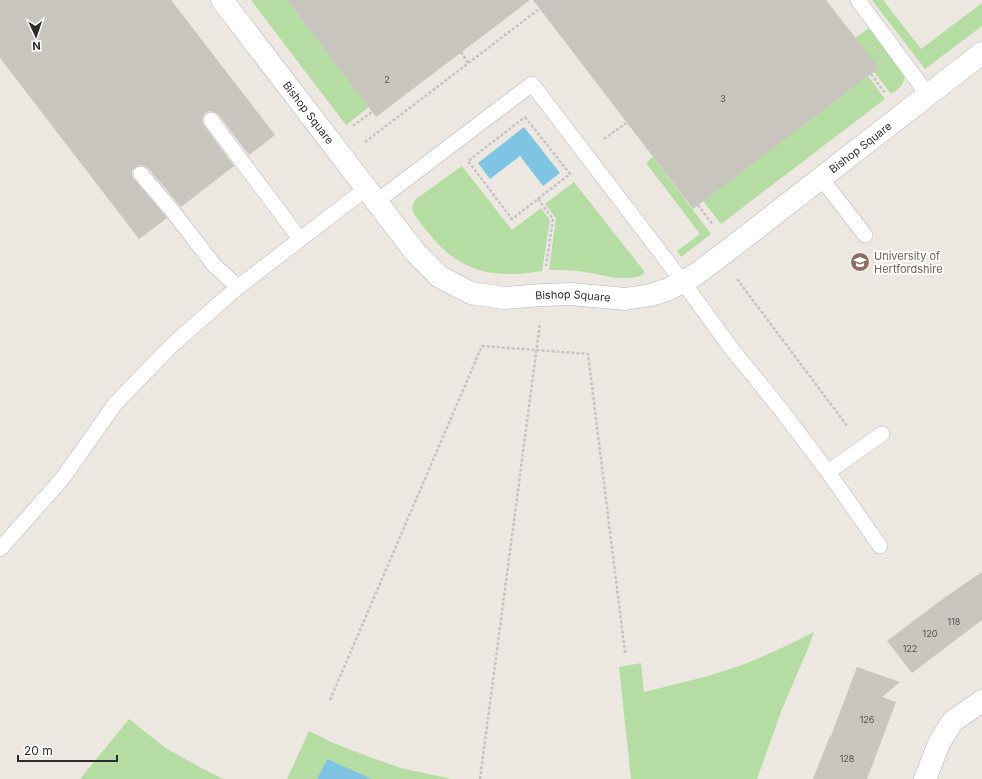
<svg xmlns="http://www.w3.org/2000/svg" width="982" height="779" viewBox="0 0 982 779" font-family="Inter,sans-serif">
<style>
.green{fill:#b5dda3}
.water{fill:#7fc5e3}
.building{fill:#c8c5be}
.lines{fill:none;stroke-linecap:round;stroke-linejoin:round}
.service-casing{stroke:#b4b6be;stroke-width:16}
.minor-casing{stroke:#b4b6be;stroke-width:23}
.path{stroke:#c4c4c4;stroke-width:2.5;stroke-dasharray:3 2;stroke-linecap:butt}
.service{stroke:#fff;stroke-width:15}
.minor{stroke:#fff;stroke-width:22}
.labels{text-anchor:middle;stroke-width:4;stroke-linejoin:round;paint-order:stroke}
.number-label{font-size:9px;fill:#535250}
.street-label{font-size:11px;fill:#2c2c2c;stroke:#fff}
.education-label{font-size:11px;fill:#785e54;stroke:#fff;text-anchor:start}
</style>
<rect width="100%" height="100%" fill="#ece7e0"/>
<path class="green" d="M 251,0 L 287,0 L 369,107 L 346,125 Z
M 872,0 L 883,0 L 921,49 L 982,3 L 982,26 L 925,69 Z
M 869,28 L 904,76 C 905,85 898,89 891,94 L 874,72 L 855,38 Z
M 868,76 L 885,99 L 721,224 L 703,201 Z
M 653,157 L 711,234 L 681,257 L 677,251 L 700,234 L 646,163 Z
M 462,166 L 512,230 L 541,208 L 550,220 L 542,271 C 501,278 467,275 437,243 C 429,234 421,224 414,214 C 411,208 412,204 416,199 Z
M 574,182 L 644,271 L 644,273 L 643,275 C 623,282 609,276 590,273 C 576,270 563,270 549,270 L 556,218 L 545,204 Z
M 814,632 L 807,651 L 782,709 L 757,779 L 631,779 L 619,667 L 641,663 L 644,692 C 679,683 714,676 747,663 C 770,654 792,643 814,632 Z
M 129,719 L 167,749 L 209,772 L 224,779 L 80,779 Z
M 309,731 L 333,743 L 367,756 L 401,768 L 451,779 L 287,779 Z"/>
<path class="water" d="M 524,127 L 560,173 L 543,186 L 520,156 L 490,179 L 478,163 Z
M 327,759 L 372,779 L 317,779 Z"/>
<path class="building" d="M 0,0 L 171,0 L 275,135 L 249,155 L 218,114 L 214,112 L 210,111 L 205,113 L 203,117 L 202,121 L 204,125 L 234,166 L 181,207 L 148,168 L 144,166 L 140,165 L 136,167 L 132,171 L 132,175 L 134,179 L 167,218 L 139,239 L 0,58 Z
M 287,0 L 530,0 L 376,117 Z
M 533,0 L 826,0 L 879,68 L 693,209 Z
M 982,572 L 982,620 L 912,673 L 887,641 L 944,598 Z
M 857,667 L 900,682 L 882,697 L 896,702 L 867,779 L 813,779 L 830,736 L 831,736 Z"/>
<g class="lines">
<defs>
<path id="service" d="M 858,0 L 928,95
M 211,120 L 300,239
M 141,174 L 174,213 L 214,265 L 238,287
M 821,178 L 865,235
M 376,202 L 532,84 L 683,282 L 731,348 L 782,411 L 828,472 L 880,546
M 828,472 L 882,434
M 0,549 L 62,479 L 115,404 L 171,346 L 238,287 L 367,188"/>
<g id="minor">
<path id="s1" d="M 222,0 L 415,252 L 440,277 L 471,293 L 504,298 L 543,295 L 571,294 L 625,299 L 651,295 L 669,289 L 695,275 L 731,248 L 982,53"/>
<path d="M 925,779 L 940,741 L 953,721 L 982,701"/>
</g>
</defs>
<use href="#service" class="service-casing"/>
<use href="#minor" class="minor-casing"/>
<path class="path" d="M 461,52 L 468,63
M 871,74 L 885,93
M 525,117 L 570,174 L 512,219 L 468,161 Z
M 353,126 L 372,112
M 604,139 L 626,123
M 365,142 L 551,0
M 538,199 L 553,219 L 546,266
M 698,205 L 713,225
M 737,279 L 848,427
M 330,700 L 482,346 L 588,354 L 625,653
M 480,779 L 540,323"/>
<use href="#service" class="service"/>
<use href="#minor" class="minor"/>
</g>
<defs>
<symbol id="university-disc" viewBox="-11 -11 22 22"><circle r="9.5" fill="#8d6e63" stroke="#fff"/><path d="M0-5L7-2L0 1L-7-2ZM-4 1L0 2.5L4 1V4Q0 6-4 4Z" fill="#fff"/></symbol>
</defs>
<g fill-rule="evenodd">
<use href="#university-disc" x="849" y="251" width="22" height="22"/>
</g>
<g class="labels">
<g class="number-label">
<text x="387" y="83">2</text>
<text x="723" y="102">3</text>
<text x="954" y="625">118</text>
<text x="930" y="637">120</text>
<text x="910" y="652">122</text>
<text x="867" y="723">126</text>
<text x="847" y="762">128</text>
</g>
<g class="street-label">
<text dy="4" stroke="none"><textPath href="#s1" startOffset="142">Bishop Square</textPath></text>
<text dy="4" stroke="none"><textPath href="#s1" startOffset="826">Bishop Square</textPath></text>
<text dy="4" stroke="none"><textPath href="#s1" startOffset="490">Bishop Square</textPath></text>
</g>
<g class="education-label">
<text x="874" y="260">University of<tspan x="874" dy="13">Hertfordshire</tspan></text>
</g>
</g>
<g transform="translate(36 36) rotate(177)" stroke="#ffffff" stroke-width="3" paint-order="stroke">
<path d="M0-3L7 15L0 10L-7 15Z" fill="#2c2c2c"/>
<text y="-6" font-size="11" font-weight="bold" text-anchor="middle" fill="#2c2c2c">N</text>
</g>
<path d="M18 755v6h99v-6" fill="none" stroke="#2c2c2c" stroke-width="2"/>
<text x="24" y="755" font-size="12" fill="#2c2c2c" stroke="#ffffff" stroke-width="3" paint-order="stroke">20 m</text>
</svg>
